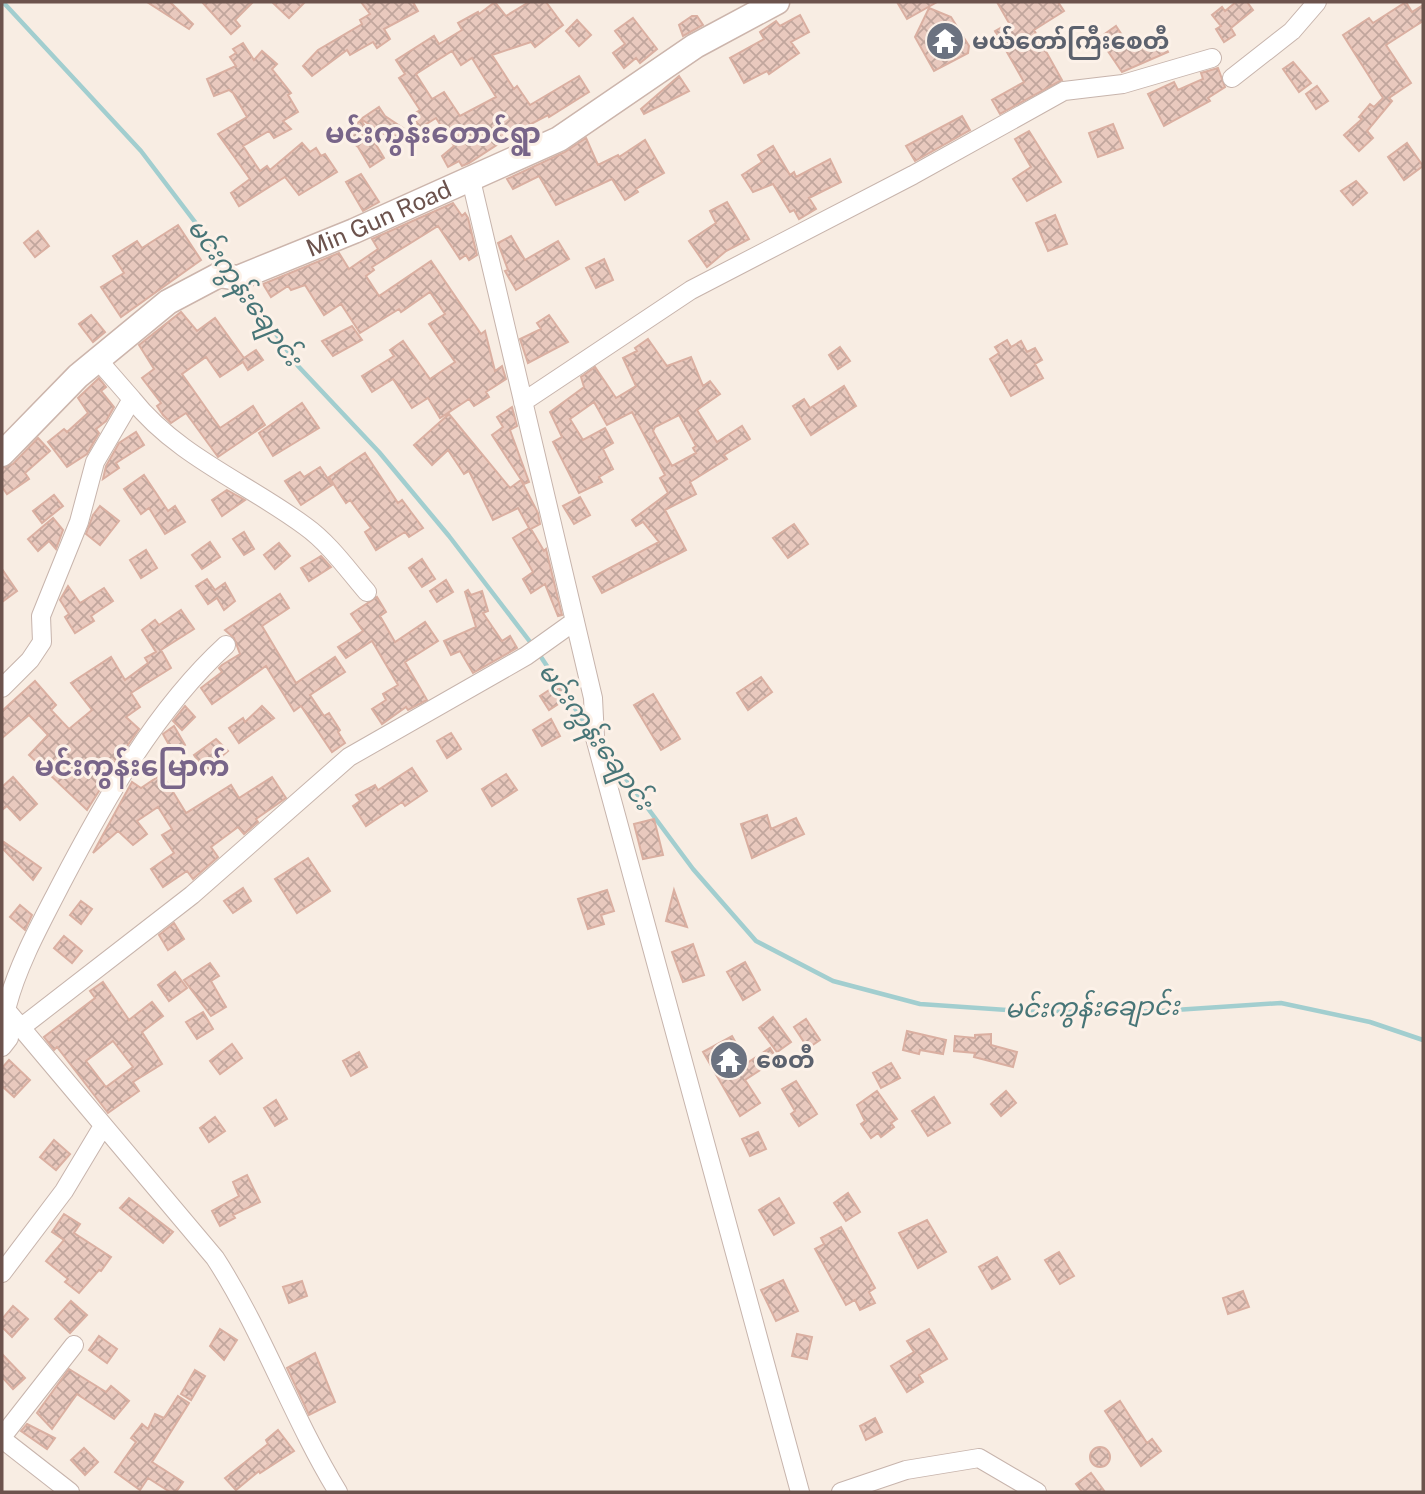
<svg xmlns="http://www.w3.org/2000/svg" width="1425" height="1494" viewBox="0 0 1425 1494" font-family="'Public Sans','Noto Sans Myanmar',sans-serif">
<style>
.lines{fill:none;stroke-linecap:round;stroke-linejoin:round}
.stream{stroke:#a2cecf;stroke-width:4.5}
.building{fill:url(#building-cross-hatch);stroke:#daafa1;stroke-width:2;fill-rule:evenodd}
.street-casing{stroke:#c7b4ac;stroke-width:20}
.secondary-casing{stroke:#ccb5ac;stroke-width:27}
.street{stroke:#fff;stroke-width:18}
.secondary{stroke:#fff;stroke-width:24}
.labels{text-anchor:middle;stroke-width:6;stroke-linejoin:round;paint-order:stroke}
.worship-label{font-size:24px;font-weight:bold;fill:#5b616d;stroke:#fcf1e8;text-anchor:start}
.street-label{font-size:24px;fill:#6c534d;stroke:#fcf1e8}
.water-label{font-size:26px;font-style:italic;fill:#477577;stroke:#fcf1e8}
.quarter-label{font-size:28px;font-weight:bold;fill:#786589;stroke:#fcf1e8}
</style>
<defs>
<pattern id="building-cross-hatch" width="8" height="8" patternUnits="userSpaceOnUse" patternTransform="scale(1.75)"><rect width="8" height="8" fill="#e9c9be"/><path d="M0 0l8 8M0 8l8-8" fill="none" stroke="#c1a69d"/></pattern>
</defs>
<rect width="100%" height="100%" fill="#f8ede3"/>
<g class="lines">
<path class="stream" d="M 3,2 L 141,151 L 230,268
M 243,286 L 298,366 L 379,452 L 449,536 L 534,647
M 539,654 L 588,728
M 606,752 L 693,869 L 756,941 L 833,981 L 920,1004 L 1038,1012 L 1160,1011 L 1281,1003 L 1370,1022 L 1423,1040"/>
</g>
<path class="building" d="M 147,2 L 170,2 L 193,24 L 189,29 Z
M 202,2 L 253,2 L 235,20 L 240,26 L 231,34 Z
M 272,2 L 305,2 L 289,18 Z
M 361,2 L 413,2 L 418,11 L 384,29 L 390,39 L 377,48 L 373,42 L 350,55 L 347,50 L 312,76 L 303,66 L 318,50 L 362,24 L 360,20 L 370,14 Z
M 495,2 L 506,16 L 529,2 L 546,2 L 563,25 L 535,47 L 531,42 L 492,55 L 514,89 L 517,86 L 530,105 L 579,76 L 589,92 L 549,117 L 548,115 L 527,126 L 531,134 L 519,141 L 515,133 L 469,163 L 462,166 L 459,161 L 448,167 L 442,156 L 454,146 L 436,118 L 420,128 L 412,115 L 420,110 L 399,78 L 405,74 L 396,60 L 434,36 L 439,44 L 462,30 L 458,23 L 478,12 L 479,14 ZM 452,51 L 461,65 L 472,58 L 496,97 L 460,116 L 444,92 L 432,99 L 416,74 Z
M 897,2 L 937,2 L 907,19 Z
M 997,2 L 1058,2 L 1064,11 L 1034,30 L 1062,80 L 1000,114 L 992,100 L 1024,82 L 995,31 L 1009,23 Z
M 1236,2 L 1247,2 L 1253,10 L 1231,28 L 1235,35 L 1224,42 L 1216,29 L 1221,26 L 1212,15 L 1222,7 L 1225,11 Z
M 1406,2 L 1412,12 L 1423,5 L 1423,21 L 1386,45 L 1411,83 L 1389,98 L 1392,101 L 1367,131 L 1373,138 L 1359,151 L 1344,135 L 1362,119 L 1359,117 L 1370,104 L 1374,107 L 1383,98 L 1343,35 L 1369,18 L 1373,23 Z
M 929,8 L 951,17 L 969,46 L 968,53 L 934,71 L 915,37 Z
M 800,15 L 809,32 L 791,42 L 799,53 L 769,74 L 767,71 L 744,83 L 730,58 L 764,39 L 760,32 L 776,21 L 780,26 Z
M 692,16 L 697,16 L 703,25 L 683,36 L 679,25 Z
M 633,18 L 657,49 L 640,63 L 636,58 L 624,68 L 613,53 L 625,44 L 615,31 Z
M 577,20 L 591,35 L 579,46 L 566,31 Z
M 1116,26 L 1130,47 L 1159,34 L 1168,52 L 1122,72 L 1099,38 Z
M 243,43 L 254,60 L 262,51 L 277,64 L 272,69 L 291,93 L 288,95 L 298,112 L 283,121 L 291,129 L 274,138 L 269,131 L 243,146 L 260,171 L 267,166 L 270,170 L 302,143 L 310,152 L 316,148 L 321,156 L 325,154 L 337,172 L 299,195 L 285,177 L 239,206 L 231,193 L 250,179 L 218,134 L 247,117 L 233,93 L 229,90 L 214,96 L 207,79 L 236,66 L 230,57 L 236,53 L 233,49 Z
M 1293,62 L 1311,83 L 1299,92 L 1283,69 Z
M 1218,68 L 1225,87 L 1208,98 L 1210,101 L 1164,126 L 1148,94 L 1174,82 L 1178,90 L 1203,79 L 1201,73 Z
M 679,76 L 689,91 L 644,114 L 641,109 Z
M 1317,86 L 1328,101 L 1316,109 L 1306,94 Z
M 379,107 L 385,116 L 403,128 L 395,141 L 361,119 Z
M 962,116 L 970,130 L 915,161 L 906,146 Z
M 361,120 L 384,158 L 370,167 L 358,147 L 344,135 Z
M 1113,124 L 1123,148 L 1098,157 L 1089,133 Z
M 1029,131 L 1061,182 L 1027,201 L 1013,179 L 1031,167 L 1015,139 Z
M 586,138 L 598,165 L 618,155 L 619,157 L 645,140 L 664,173 L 636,189 L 638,192 L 625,200 L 612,179 L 556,205 L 539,176 L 513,189 L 507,179 L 565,152 Z
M 1407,143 L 1423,166 L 1404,180 L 1388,157 Z
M 773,146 L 790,175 L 794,172 L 796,177 L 830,159 L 841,182 L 809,198 L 816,209 L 799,219 L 794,210 L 790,212 L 773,184 L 753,192 L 742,175 L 762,162 L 758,155 Z
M 361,174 L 379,202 L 363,211 L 346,182 Z
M 1356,181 L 1367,193 L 1353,205 L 1341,191 Z
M 727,202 L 749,239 L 726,251 L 707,267 L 689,241 L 716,223 L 710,211 Z
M 453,203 L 462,216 L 465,213 L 468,218 L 477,255 L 469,260 L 466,255 L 460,259 L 438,226 L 372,267 L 374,270 L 366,276 L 379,296 L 431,261 L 481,334 L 485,331 L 495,371 L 502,366 L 506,379 L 486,392 L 489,397 L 474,406 L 469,399 L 440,418 L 428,398 L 412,408 L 393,379 L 372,392 L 362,376 L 394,356 L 390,350 L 403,341 L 430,379 L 455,362 L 429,324 L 445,314 L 430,292 L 401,312 L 399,309 L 360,333 L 341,304 L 324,315 L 305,285 L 291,290 L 288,286 L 271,297 L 263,284 L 339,253 L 349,269 L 378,249 L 372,239 Z
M 1055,215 L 1067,244 L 1048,251 L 1036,223 Z
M 178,225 L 201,260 L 121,317 L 101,287 L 124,273 L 113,256 L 137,241 L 142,248 Z
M 38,231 L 49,246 L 35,257 L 24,243 Z
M 511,236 L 525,260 L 558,241 L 569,259 L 516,290 L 505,271 L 508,270 L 498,243 Z
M 604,259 L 613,280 L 596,288 L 586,268 Z
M 181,312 L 197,331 L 215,318 L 244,358 L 256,350 L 263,360 L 248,370 L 243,362 L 220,377 L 206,357 L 182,374 L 220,428 L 253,406 L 265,425 L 218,457 L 186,413 L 171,423 L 163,415 L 157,406 L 161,403 L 142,378 L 154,369 L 139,345 Z
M 91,315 L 105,332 L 93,342 L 79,324 Z
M 549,315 L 568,342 L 528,363 L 520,339 L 541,329 L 537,323 Z
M 352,326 L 362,340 L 333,356 L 322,341 Z
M 648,339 L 667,366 L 691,357 L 703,386 L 710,381 L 720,394 L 697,410 L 717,442 L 742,426 L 750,439 L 724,455 L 727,459 L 690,482 L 696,494 L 665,510 L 686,550 L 602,593 L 593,577 L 659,542 L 643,522 L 636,526 L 632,520 L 668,493 L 660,478 L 665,475 L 632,412 L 607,425 L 594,402 L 570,419 L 583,440 L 605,428 L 613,443 L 603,449 L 613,469 L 599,477 L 602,482 L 579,493 L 553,442 L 562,437 L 550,412 L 584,387 L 581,377 L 595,367 L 616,398 L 636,386 L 623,358 L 637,351 L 635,348 ZM 679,415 L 696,446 L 693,448 L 696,453 L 672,466 L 653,431 L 655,427 Z
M 1007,340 L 1011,347 L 1021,341 L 1027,352 L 1035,348 L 1042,360 L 1035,364 L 1043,378 L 1011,396 L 990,359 L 999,353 L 995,347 Z
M 840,347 L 850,361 L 838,369 L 829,355 Z
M 99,378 L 106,387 L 101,391 L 114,407 L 106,421 L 96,429 L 99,433 L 87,454 L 67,467 L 48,442 L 64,429 L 67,432 L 88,413 L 78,398 Z
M 844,386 L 856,406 L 811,435 L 793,406 L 804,399 L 810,408 Z
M 302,403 L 319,428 L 273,456 L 259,433 Z
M 512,407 L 517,426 L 510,430 L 529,482 L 524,484 L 492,435 L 503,427 L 497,417 Z
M 449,414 L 510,488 L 521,480 L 538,513 L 540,524 L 531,529 L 544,551 L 546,549 L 562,615 L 558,616 L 545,584 L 531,593 L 523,579 L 533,572 L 513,538 L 529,528 L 518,508 L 493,520 L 469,471 L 464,474 L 448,450 L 432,465 L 414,445 Z
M 136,432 L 144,445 L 116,463 L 119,468 L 103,479 L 106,466 L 119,443 Z
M 38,438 L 50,451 L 25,473 L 29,479 L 7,494 L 2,487 L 2,468 L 13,464 Z
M 365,453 L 398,503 L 402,500 L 423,528 L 409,537 L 405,532 L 376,550 L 365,532 L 371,528 L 350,500 L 346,503 L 329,477 Z
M 320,467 L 332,485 L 301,505 L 285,481 L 300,472 L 304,477 Z
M 144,475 L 168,511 L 175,506 L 185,522 L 165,534 L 149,508 L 141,514 L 124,489 Z
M 227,490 L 245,500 L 222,516 L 212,500 Z
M 54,495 L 63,506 L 42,523 L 33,511 Z
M 580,497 L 590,515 L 574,524 L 563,506 Z
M 100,506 L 119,521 L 100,545 L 86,534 L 93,515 Z
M 53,518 L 63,530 L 56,549 L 49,541 L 38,551 L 28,539 Z
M 794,524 L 808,544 L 788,558 L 773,538 Z
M 244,532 L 254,549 L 244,555 L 233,539 Z
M 210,542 L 220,557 L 202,569 L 192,555 Z
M 279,543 L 290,556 L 275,569 L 264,555 Z
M 146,550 L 157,568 L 141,578 L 130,560 Z
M 321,556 L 331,567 L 309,581 L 301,568 Z
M 422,559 L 435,579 L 422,587 L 409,568 Z
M 2,569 L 17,591 L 2,602 Z
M 207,579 L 215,590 L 225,583 L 235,601 L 224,610 L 217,598 L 208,604 L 196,586 Z
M 446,580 L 453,592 L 437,602 L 430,591 Z
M 68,586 L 80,603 L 104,588 L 113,601 L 91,616 L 94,621 L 75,633 L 65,617 L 69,614 L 60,600 Z
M 468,590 L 471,595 L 482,591 L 488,611 L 483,613 L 502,641 L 510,636 L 517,648 L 473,673 L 460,651 L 451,655 L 444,641 L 476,627 L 465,592 Z
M 280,594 L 289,608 L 262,626 L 296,683 L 335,657 L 345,672 L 310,695 L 324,716 L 329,713 L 340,730 L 338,732 L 345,743 L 332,752 L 301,706 L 294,711 L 266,666 L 212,704 L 201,688 L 222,672 L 219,668 L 222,665 L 240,654 L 234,638 L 225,630 Z
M 377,597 L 386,612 L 380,616 L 395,642 L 425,622 L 438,641 L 405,662 L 427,700 L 408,710 L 406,707 L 382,724 L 372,709 L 386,700 L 383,694 L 398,685 L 372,641 L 346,658 L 338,647 L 363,631 L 351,614 Z
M 181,610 L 194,629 L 161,650 L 171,668 L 131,693 L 140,707 L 126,717 L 139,729 L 119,758 L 109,767 L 113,769 L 87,810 L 29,755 L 48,735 L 29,715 L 2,738 L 2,711 L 35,681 L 56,705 L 51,710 L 69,729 L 92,710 L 71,683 L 111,657 L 125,680 L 148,663 L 145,658 L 156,652 L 142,630 L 155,620 L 159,625 Z
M 761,677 L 772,692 L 748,710 L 737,693 Z
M 557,685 L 566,699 L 549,710 L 540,696 Z
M 653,694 L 680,739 L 661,750 L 634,705 Z
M 185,706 L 195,717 L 182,730 L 173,721 Z
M 262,706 L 274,718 L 239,743 L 229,728 L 243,718 L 245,722 Z
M 551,719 L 560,736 L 542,746 L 533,730 Z
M 174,726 L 185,745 L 173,752 L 163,734 Z
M 451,733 L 461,749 L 447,758 L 437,741 Z
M 216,739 L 228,751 L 221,757 L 224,761 L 206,773 L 194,755 Z
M 412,768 L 427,791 L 405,806 L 402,802 L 366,826 L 353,806 L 360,801 L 356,795 L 375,785 L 378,790 Z
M 162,774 L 186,813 L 231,785 L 239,798 L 272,777 L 286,798 L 256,819 L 258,822 L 244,834 L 238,827 L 211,847 L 218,857 L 193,879 L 187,871 L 163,887 L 151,869 L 174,853 L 162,835 L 172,829 L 158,807 L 137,821 L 147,834 L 133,845 L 118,831 L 93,853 L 132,782 L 141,788 Z
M 506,774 L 517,790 L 492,806 L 482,789 Z
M 13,777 L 37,804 L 20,820 L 7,806 L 2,810 L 2,787 Z
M 767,815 L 771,829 L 796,818 L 804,834 L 752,858 L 741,824 Z
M 654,819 L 663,855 L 643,859 L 634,824 Z
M 4,842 L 41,868 L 33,880 L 2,848 Z
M 308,858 L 330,891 L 297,913 L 275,879 Z
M 243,888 L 251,901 L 233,913 L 224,901 Z
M 607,890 L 614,911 L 601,915 L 604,924 L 588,929 L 578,899 Z
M 674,890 L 687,927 L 666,921 Z
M 81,901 L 92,909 L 81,924 L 70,915 Z
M 20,905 L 32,915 L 25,930 L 10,917 Z
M 174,923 L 184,939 L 168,950 L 159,935 Z
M 64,936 L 82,951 L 72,963 L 54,948 Z
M 693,944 L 704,975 L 683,982 L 672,952 Z
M 745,962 L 760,990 L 743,1000 L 727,972 Z
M 210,963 L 219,976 L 211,981 L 226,1007 L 211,1016 L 184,980 Z
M 175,972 L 187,988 L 169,1001 L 158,985 Z
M 103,982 L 129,1020 L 152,1002 L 163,1016 L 142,1032 L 162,1064 L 133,1082 L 139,1091 L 108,1113 L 57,1047 L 54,1050 L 44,1037 L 95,998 L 90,991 ZM 113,1041 L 133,1067 L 106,1087 L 86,1061 Z
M 203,1012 L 213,1029 L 197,1039 L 186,1022 Z
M 773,1017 L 791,1042 L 777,1052 L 759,1028 Z
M 806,1019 L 820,1040 L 808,1048 L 794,1027 Z
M 907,1031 L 946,1040 L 943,1054 L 920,1050 L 919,1054 L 903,1050 Z
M 991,1034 L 991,1045 L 1017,1052 L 1013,1067 L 974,1057 L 975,1053 L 954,1051 L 955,1036 L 975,1038 L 975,1035 Z
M 732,1036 L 747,1063 L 770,1048 L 777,1059 L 745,1080 L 760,1103 L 740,1116 L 703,1052 Z
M 232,1044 L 242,1058 L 220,1074 L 210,1061 Z
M 359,1052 L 367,1067 L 351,1076 L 343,1061 Z
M 9,1060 L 30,1080 L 14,1097 L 2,1086 L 2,1068 Z
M 891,1063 L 900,1078 L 881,1088 L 873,1073 Z
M 796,1081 L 817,1114 L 799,1126 L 791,1114 L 795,1111 L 782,1089 Z
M 877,1091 L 897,1119 L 891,1123 L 894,1127 L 881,1137 L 878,1133 L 871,1138 L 861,1124 L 865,1121 L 857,1105 Z
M 1006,1091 L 1016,1103 L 1001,1116 L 991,1104 Z
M 934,1097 L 950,1123 L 928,1136 L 912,1111 Z
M 276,1100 L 287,1119 L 275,1126 L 264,1108 Z
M 215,1117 L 225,1131 L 209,1142 L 200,1128 Z
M 758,1132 L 766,1149 L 750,1156 L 742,1139 Z
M 54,1140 L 70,1154 L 56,1170 L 40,1157 Z
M 247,1175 L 260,1202 L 233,1215 L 235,1218 L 220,1226 L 212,1211 L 239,1196 L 233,1182 Z
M 848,1193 L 860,1212 L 846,1221 L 834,1203 Z
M 129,1198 L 173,1232 L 163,1243 L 120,1208 Z
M 779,1198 L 794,1223 L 774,1235 L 759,1210 Z
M 64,1214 L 80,1224 L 74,1233 L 111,1257 L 101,1271 L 99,1270 L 79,1293 L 65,1282 L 68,1279 L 46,1261 L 64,1240 L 52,1232 Z
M 927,1220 L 946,1252 L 918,1268 L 899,1233 Z
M 841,1227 L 875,1288 L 869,1292 L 875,1303 L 860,1310 L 855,1300 L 846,1305 L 815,1249 L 824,1244 L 821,1238 Z
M 1059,1252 L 1074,1276 L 1060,1284 L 1045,1260 Z
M 997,1257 L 1010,1279 L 992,1289 L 979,1267 Z
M 783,1280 L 798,1311 L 776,1321 L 761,1290 Z
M 302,1281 L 307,1296 L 289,1303 L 283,1287 Z
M 1243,1291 L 1249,1307 L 1228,1314 L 1223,1298 Z
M 71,1301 L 87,1315 L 70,1333 L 55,1319 Z
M 13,1306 L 28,1319 L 12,1337 L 2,1327 L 2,1319 Z
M 220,1329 L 237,1340 L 224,1360 L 210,1346 Z
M 929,1329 L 947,1359 L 919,1375 L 923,1382 L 907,1392 L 891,1366 L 914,1352 L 907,1341 Z
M 797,1334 L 812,1337 L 807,1359 L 792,1356 Z
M 99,1336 L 117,1349 L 107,1363 L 89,1350 Z
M 315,1353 L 335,1402 L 309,1415 L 287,1368 Z
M 2,1354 L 25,1378 L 13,1389 L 2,1377 Z
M 69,1369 L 106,1392 L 111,1386 L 129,1401 L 114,1419 L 77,1394 L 52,1429 L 37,1413 Z
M 195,1370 L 205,1376 L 191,1400 L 181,1394 Z
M 178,1396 L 189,1403 L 152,1462 L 183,1482 L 176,1492 L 170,1492 L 148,1478 L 140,1490 L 115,1472 L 136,1442 L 131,1438 L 142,1424 L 148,1429 L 155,1414 L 164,1418 Z
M 1120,1401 L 1147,1443 L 1152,1439 L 1161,1451 L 1141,1466 L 1105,1411 Z
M 875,1418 L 882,1432 L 866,1440 L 860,1426 Z
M 27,1424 L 55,1438 L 47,1449 L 21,1431 Z
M 278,1430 L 294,1451 L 260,1473 L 259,1471 L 236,1490 L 225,1478 L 268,1444 L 266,1440 Z
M1090 1457a10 10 0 1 1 20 0a10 10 0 1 1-20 0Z
M 84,1448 L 98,1462 L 85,1475 L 71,1460 Z
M 1091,1473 L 1105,1492 L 1082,1492 L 1076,1484 Z"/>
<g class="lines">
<defs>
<path id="street" d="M 1232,78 L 1292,31 L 1317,2
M 471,180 L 593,698 L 595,738 L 800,1492
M 132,399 C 177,456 247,483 305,526 C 329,543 348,570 367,592
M 523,402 L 691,290 L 913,175 L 1064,91 L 1123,84 L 1212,58
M 2,688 L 30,660 L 42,642 L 41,616 L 79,522 L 95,462 L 132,399 L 98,360
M 2,1005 L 215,1258 C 263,1332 292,1417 338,1492
M 23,1026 L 192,895 L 349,757 L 526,656 L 575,621
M 2,1047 L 9,1038 C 8,1028 4,1015 7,1006 C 18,964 41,923 61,884 C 105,800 155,710 226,645
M 2,1273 L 64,1191 L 103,1126
M 2,1437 L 74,1345
M 2,1439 L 70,1492
M 841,1492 L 906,1470 L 979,1458 L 1037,1492"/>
<g id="secondary">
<path id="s1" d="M 2,454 L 78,376 L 168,302 L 219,275 L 238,278 L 354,231 L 559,139 L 695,46 L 777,2"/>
</g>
</defs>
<use href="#street" class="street-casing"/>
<use href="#secondary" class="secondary-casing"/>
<use href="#street" class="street"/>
<use href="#secondary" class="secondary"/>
</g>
<defs>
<symbol id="temple-disc" viewBox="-11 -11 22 22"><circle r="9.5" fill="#6b7280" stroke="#fcf1e8"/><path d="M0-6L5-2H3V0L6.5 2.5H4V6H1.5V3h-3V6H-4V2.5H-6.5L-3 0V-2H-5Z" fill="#fff"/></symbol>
</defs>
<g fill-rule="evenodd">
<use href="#temple-disc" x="923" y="19" width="44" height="44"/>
<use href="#temple-disc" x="707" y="1038" width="44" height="44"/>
</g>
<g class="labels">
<g class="worship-label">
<text x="972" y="49">မယ်တော်ကြီးစေတီ</text>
<text x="756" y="1068">စေတီ</text>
</g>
<g class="street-label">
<text dy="8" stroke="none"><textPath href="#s1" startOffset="455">Min Gun Road</textPath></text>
</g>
<g class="water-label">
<text transform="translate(245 292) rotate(54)" y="9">မင်းကွန်းချောင်း</text>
<text transform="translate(596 736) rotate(54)" y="9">မင်းကွန်းချောင်း</text>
<text transform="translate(1092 1007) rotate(-1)" y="9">မင်းကွန်းချောင်း</text>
</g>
<g class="quarter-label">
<text x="433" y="143">မင်းကွန်းတောင်ရွာ</text>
<text x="132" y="776">မင်းကွန်းမြောက်</text>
</g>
</g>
<rect width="1425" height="1494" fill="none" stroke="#6c534d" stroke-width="7"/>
</svg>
